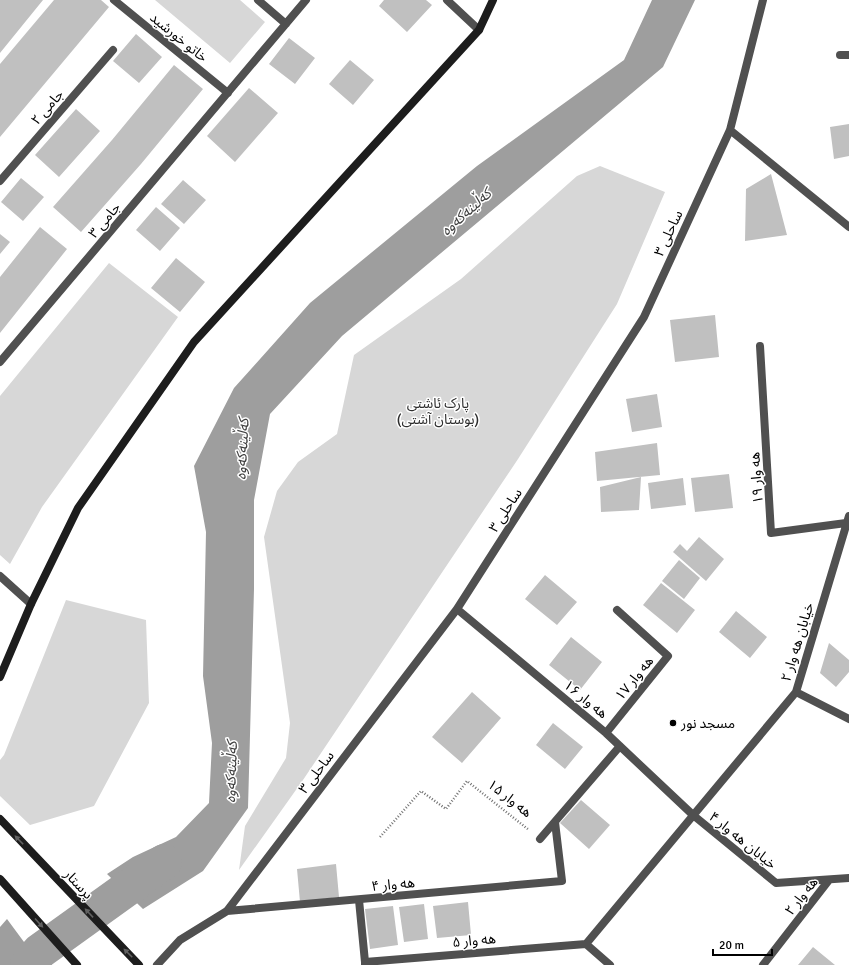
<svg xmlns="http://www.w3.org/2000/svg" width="849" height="965" viewBox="0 0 849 965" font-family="Signika,'Noto Sans Arabic',sans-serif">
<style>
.green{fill:#d7d7d7}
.water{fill:#9e9e9e}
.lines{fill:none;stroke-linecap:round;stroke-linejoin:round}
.river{stroke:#9e9e9e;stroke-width:36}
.building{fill:#c0c0c0}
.path{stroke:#727272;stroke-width:2.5;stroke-dasharray:1 2;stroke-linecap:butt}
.lane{stroke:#505050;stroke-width:8}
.street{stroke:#505050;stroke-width:8}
.secondary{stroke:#1d1d1d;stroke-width:8}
.oneway{fill:#616161}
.poi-dot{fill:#000;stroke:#fff;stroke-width:1.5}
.labels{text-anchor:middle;stroke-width:3;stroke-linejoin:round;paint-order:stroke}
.street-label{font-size:14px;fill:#000;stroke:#fff}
.park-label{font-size:14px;fill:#2e2e2e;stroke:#fff}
.poi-label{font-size:14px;fill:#000;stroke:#fff;text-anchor:start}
.water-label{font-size:15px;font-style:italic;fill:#3f3f3f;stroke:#fff}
</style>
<rect width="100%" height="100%" fill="#fff"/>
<path class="green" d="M 155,0 L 240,0 L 265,22 L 230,63 Z
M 600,166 L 665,192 L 617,304 L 518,459 L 303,780 L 239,870 L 245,826 L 286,758 L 290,723 L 264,537 L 277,491 L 298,462 L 337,434 L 354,355 L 461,279 L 577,176 Z
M 109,263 L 178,317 L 42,507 L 10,564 L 0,555 L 0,396 Z
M 66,600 L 146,620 L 149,703 L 94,806 L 30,825 L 0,796 L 0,760 L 4,755 Z"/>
<path class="water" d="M 652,0 L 695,0 L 663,67 L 342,336 L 270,414 L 254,500 L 254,589 L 248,808 L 203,871 L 143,909 L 107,874 L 133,857 L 176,837 L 209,803 L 212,743 L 203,676 L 206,532 L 194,466 L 234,388 L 310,303 L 477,166 L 624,60 Z
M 7,919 L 41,965 L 0,965 L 0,927 Z"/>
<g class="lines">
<path class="river" d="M 28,965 L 40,951 L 164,862"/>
</g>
<path class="building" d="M 0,0 L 43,0 L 0,53 Z
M 54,0 L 101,0 L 109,7 L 0,137 L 0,64 Z
M 384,0 L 426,0 L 432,5 L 407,32 L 379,6 Z
M 136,34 L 162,57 L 139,83 L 113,61 Z
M 289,38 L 315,58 L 295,84 L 269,64 Z
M 350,60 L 374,80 L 353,105 L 329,84 Z
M 174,65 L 203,89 L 141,164 L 81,232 L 53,207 L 112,140 Z
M 249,88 L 278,113 L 235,162 L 207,136 Z
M 76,109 L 100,131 L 59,177 L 35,155 Z
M 849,124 L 849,156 L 834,159 L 830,127 Z
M 771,174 L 787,235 L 745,241 L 746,189 Z
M 21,178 L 44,197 L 23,221 L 1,202 Z
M 183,180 L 206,200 L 184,224 L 161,204 Z
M 156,207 L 180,228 L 160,251 L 136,230 Z
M 40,227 L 67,249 L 0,333 L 0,277 Z
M 0,234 L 10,242 L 0,254 Z
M 176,258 L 205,282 L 180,312 L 151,288 Z
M 715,315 L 719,357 L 675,362 L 670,320 Z
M 657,394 L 662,427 L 632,432 L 626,399 Z
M 657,443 L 660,475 L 597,481 L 595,452 Z
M 729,474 L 733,508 L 695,512 L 691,478 Z
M 641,477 L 639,510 L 601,512 L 600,487 Z
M 683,478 L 686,505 L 651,509 L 648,483 Z
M 699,537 L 724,559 L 706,581 L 673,552 L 680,544 L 687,551 Z
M 679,560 L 700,578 L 684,599 L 662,581 Z
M 545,575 L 577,602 L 557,625 L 525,599 Z
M 661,583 L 695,610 L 677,633 L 643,605 Z
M 736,611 L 767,637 L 750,658 L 719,632 Z
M 571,637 L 602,662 L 580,690 L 549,665 Z
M 829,643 L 849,660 L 849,672 L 836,687 L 820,673 Z
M 472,692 L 501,718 L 462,763 L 432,737 Z
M 553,723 L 583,747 L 565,769 L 536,745 Z
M 581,800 L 610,825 L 589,849 L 560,823 Z
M 336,864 L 339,897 L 300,902 L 297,869 Z
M 468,902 L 471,935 L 437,938 L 433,906 Z
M 424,904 L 428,939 L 404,942 L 399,907 Z
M 393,906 L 398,945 L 370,949 L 365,909 Z
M 813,947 L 835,965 L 798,965 Z"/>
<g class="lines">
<path class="path" d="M 380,837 L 421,791 L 446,809 L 467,781 L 529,830"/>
<path class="lane" d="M 359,900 L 365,962"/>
<path class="street" d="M 114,0 L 228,93
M 258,0 L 286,24
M 447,0 L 479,30
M 840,55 L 849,55
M 730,130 L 849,227
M 0,181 L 113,50
M 760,346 L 771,533 L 846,523 L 849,525
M 0,362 L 306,0
M 0,576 L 31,604
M 457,609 L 606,733 L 693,815 L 776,883 L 849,878
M 796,692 L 849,719
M 606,733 L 668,656 L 617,610
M 540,839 L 620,746
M 227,911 L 562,881 L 555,822
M 586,944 L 796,692 L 849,516
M 586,944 L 610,965
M 157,965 L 180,940 L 227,911 L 457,609 L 644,317 L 730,130 L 763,0
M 365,965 L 365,962 L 586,944
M 763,965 L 829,880"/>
<path class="secondary" d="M 0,677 L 31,604 L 78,508 L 194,342 L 479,30 L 493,0
M 0,819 L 139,965
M 0,879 L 77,965"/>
</g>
<defs><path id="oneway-solid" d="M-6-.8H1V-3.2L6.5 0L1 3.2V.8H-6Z"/></defs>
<g class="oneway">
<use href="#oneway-solid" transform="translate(19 840) rotate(-134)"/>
<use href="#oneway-solid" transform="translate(89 913) rotate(-133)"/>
<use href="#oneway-solid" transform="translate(39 923) rotate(48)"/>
<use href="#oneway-solid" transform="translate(128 953) rotate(-135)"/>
</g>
<circle class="poi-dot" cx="673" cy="723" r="4"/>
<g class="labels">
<g class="street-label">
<text transform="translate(179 37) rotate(39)" y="5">خاتو خورشید</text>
<text transform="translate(47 107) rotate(-49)" y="5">جامی ۲</text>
<text transform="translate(104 220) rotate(-50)" y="5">جامی ۳</text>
<text transform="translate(668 233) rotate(-65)" y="5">ساحلی ۳</text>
<text transform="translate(756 478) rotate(-94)" y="5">هه وار ۱۹</text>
<text transform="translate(505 510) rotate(-57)" y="5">ساحلی ۳</text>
<text transform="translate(797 642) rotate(-73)" y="5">خیابان هه وار ۲</text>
<text transform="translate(634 678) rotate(-51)" y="5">هه وار ۱۷</text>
<text transform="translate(586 699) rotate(39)" y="5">هه وار ۱۶</text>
<text transform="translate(316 772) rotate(-53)" y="5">ساحلی ۳</text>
<text transform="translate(510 798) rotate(38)" y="5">هه وار ۱۵</text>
<text transform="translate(743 840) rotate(39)" y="5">خیابان هه وار ۴</text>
<text transform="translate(79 884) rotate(47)" y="5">پرستار</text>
<text transform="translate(393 884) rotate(-5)" y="5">هه وار ۴</text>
<text transform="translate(801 896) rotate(-52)" y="5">هه وار ۲</text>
<text transform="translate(474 940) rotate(-5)" y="5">هه وار ۵</text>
</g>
<g class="park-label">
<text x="438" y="408">پارک ئاشتی<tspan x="438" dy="16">(بوستان آشتی)</tspan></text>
</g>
<g class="poi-label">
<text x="681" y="728">مسجد نور</text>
</g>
<g class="water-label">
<text transform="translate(466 212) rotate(-42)" y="5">کەڵینەکەوە</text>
<text transform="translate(242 449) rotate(-87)" y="5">کەڵینەکەوە</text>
<text transform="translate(231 772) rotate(-88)" y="5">کەڵینەکەوە</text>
</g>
</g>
<path d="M713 949v6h59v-6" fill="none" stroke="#000000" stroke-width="2"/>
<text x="719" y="949" font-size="12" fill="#000000" stroke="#ffffff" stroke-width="3" paint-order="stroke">20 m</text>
</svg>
